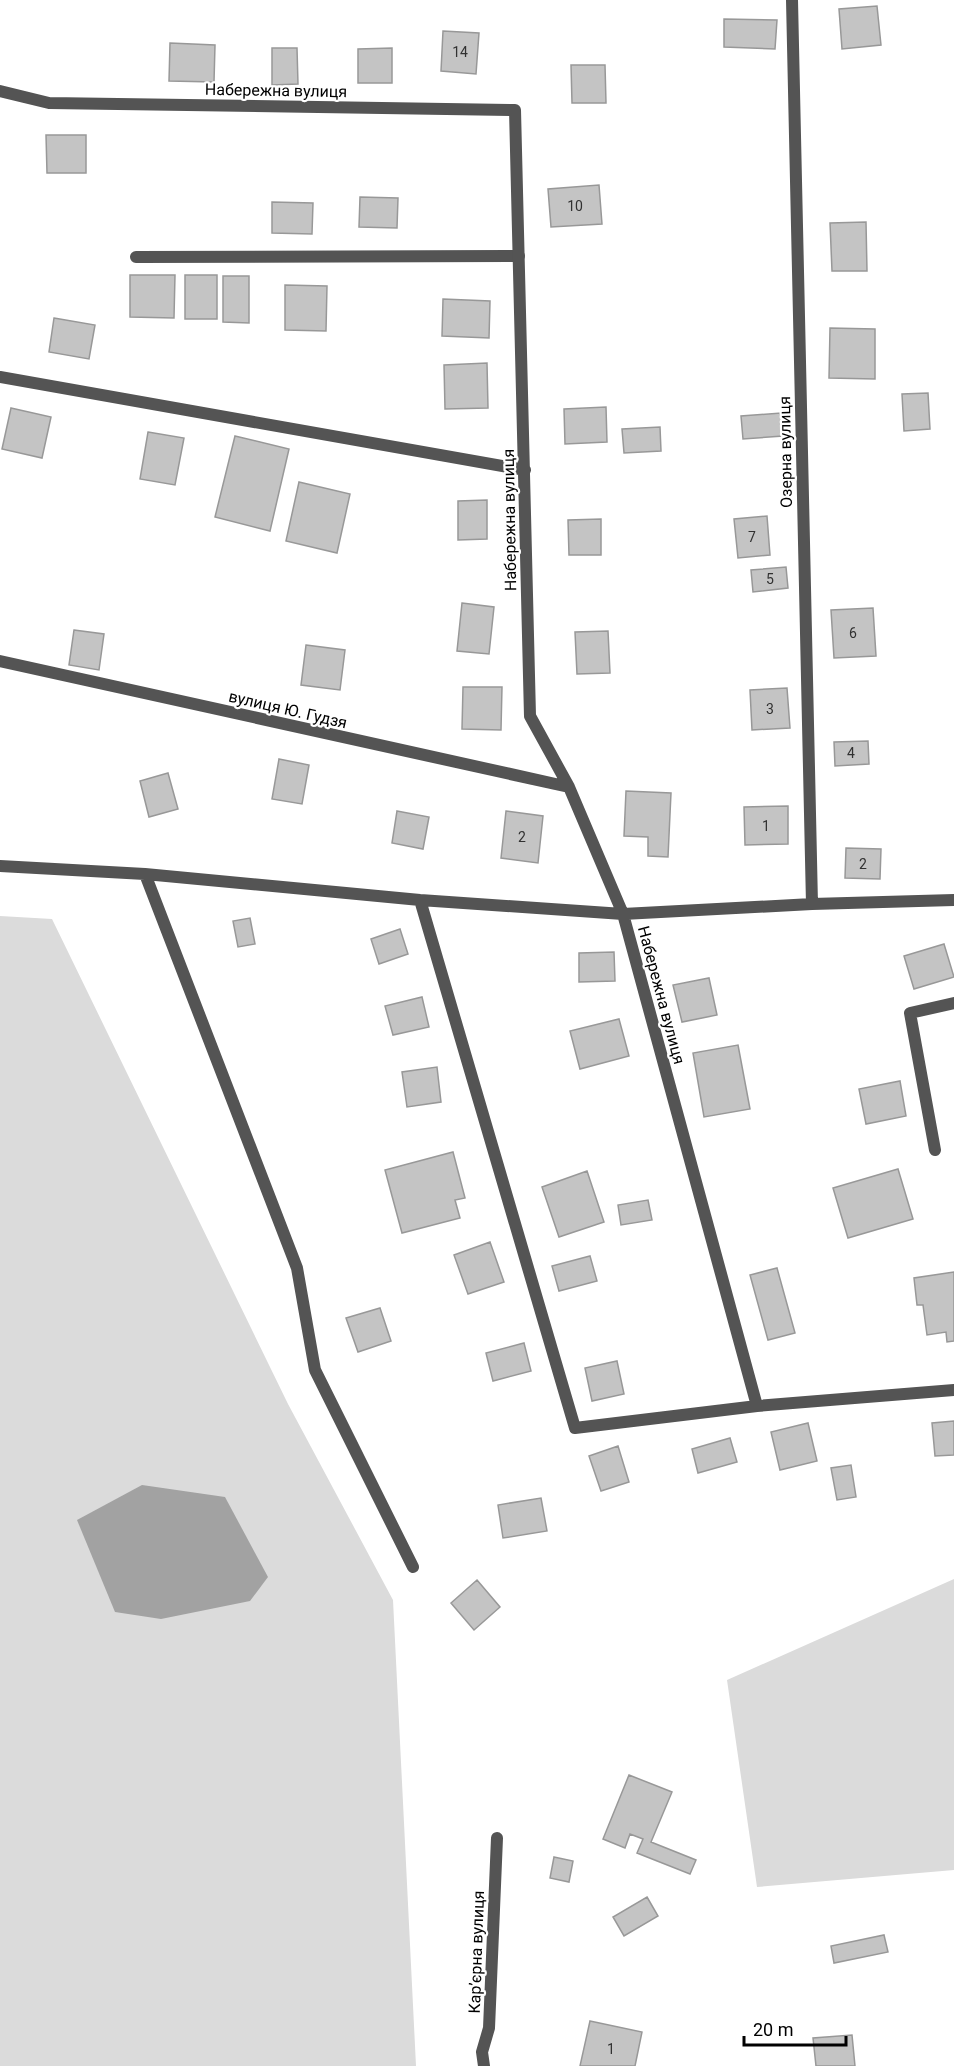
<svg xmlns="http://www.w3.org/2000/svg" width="954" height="2066" viewBox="0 0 954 2066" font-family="Roboto,sans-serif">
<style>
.green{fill:#dbdbdb}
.water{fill:#a2a2a2}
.building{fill:#c4c4c4;stroke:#989898;stroke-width:1.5}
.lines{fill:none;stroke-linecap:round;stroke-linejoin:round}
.lane{stroke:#545454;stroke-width:12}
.street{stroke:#545454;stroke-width:12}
.labels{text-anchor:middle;stroke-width:4.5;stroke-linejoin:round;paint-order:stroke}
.number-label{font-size:14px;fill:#313131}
.street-label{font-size:16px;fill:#000;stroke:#fff}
</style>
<rect width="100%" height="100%" fill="#fff"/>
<path class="green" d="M 0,916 L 52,919 L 288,1404 L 393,1600 L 416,2066 L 0,2066 Z
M 954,1579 L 954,1870 L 757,1887 L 727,1680 Z"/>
<path class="water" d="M 142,1485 L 225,1497 L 268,1577 L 250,1601 L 161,1619 L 115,1612 L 77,1520 Z"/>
<path class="building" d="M 877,6 L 881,45 L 842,49 L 839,9 Z
M 724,19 L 777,20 L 775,49 L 724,47 Z
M 443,31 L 479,33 L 476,74 L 441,71 Z
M 170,43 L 215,45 L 214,82 L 169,81 Z
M 272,48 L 297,48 L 298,84 L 272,85 Z
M 392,48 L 392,83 L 358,83 L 358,49 Z
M 571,65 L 605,65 L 606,103 L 572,103 Z
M 46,135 L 86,135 L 86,173 L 47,173 Z
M 599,185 L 602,224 L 551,227 L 548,189 Z
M 360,197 L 398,198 L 397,228 L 359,227 Z
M 272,202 L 313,203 L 312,234 L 272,233 Z
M 866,222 L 867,271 L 832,271 L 830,223 Z
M 130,275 L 175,275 L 174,318 L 130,317 Z
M 185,275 L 217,275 L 217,319 L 185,319 Z
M 223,276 L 249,276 L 249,323 L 223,322 Z
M 285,285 L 327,286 L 326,331 L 285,330 Z
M 443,299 L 490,301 L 489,338 L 442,336 Z
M 54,318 L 95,325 L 89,359 L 49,352 Z
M 830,328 L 875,329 L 875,379 L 829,378 Z
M 487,363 L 488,408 L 445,409 L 444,365 Z
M 928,393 L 930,429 L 904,431 L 902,394 Z
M 606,407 L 607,442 L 565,444 L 564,409 Z
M 11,408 L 51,417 L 42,458 L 2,449 Z
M 781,413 L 783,436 L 743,439 L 741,416 Z
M 660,427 L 661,451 L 624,453 L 622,429 Z
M 148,432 L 184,438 L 175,485 L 140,479 Z
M 235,436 L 289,449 L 270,531 L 215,517 Z
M 299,482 L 350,494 L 337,553 L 286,541 Z
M 487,500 L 487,539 L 458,540 L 458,501 Z
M 767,516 L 770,555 L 738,558 L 734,519 Z
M 601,519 L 601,555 L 569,555 L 568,520 Z
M 786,567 L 788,588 L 753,592 L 751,570 Z
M 462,603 L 494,607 L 489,654 L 457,651 Z
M 873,608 L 876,656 L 834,658 L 831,610 Z
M 74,630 L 104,634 L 99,670 L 69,665 Z
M 608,631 L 610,673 L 577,674 L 575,632 Z
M 306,645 L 345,650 L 340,690 L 301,685 Z
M 463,687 L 502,687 L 501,730 L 462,729 Z
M 787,688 L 790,728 L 752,730 L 750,690 Z
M 868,741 L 869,764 L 835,766 L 834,742 Z
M 279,759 L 309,765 L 302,804 L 272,799 Z
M 168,773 L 178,809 L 149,817 L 140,781 Z
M 626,791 L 671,793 L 668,857 L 648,856 L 648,837 L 624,836 Z
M 788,806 L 788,844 L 745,845 L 744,807 Z
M 397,811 L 429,817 L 423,849 L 392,843 Z
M 506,811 L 543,816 L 538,863 L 501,858 Z
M 846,848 L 881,849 L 880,879 L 845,878 Z
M 250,918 L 255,944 L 238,947 L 233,921 Z
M 400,929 L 408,954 L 379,964 L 371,939 Z
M 944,944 L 954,977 L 914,989 L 904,956 Z
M 614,952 L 615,981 L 579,982 L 579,953 Z
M 709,978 L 717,1015 L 682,1022 L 673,985 Z
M 422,997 L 429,1027 L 393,1035 L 385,1006 Z
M 619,1019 L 629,1056 L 580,1069 L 570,1031 Z
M 738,1045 L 750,1109 L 704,1117 L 693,1053 Z
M 437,1067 L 441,1102 L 407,1107 L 402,1072 Z
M 900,1081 L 906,1116 L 866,1124 L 859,1089 Z
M 453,1152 L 465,1198 L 455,1200 L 460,1218 L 402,1233 L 385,1170 Z
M 898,1169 L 913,1219 L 848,1238 L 833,1188 Z
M 587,1171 L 604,1222 L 559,1237 L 542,1187 Z
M 648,1200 L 652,1220 L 621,1225 L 618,1205 Z
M 490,1242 L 504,1282 L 468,1294 L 454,1255 Z
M 590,1256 L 597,1281 L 559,1291 L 552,1266 Z
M 777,1268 L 795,1333 L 768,1340 L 750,1275 Z
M 954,1272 L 954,1341 L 947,1342 L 946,1332 L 927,1335 L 923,1305 L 917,1305 L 914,1278 Z
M 380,1308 L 391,1341 L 358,1352 L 346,1318 Z
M 524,1343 L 531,1371 L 493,1381 L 486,1353 Z
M 617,1361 L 624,1394 L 592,1401 L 585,1368 Z
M 954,1421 L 954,1455 L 935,1456 L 932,1423 Z
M 808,1423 L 817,1461 L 780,1470 L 771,1432 Z
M 730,1438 L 737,1462 L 698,1473 L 692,1449 Z
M 618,1446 L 629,1482 L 601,1491 L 589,1456 Z
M 851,1465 L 856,1497 L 837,1500 L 831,1468 Z
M 541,1498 L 547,1531 L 503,1538 L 498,1505 Z
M 477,1580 L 500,1607 L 474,1630 L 451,1603 Z
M 629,1775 L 672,1792 L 651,1842 L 696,1860 L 690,1874 L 637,1853 L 643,1839 L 630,1834 L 625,1848 L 603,1839 Z
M 554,1857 L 573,1861 L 569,1882 L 550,1878 Z
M 647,1897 L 658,1916 L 624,1936 L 613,1917 Z
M 884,1935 L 888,1952 L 834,1963 L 831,1946 Z
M 590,2021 L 642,2032 L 635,2066 L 580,2066 Z
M 852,2035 L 855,2066 L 816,2066 L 813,2038 Z"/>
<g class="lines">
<path class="lane" d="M 136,257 L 519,256
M 935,1150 L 910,1013 L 954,1003"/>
<path class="street" d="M 792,0 L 812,904
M 0,91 L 49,103 L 515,110 L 530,716 L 569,787 L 623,914 L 757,1406
M 0,377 L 525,470
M 0,661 L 569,787
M 0,866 L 145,874 L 420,900 L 623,914 L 812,904 L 954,900
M 145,874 L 297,1268 L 315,1370 L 413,1567
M 420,900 L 575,1428 L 757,1406 L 954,1390
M 484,2066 L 482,2052 L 489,2028 L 497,1838"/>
</g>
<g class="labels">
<g class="number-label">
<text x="460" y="57">14</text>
<text x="575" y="211">10</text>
<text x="752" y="542">7</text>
<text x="770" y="584">5</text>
<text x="853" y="638">6</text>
<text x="770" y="714">3</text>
<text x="851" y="758">4</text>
<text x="766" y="831">1</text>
<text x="522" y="842">2</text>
<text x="863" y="869">2</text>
<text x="611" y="2054">1</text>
</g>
<g class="street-label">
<text transform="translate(276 90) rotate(1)" y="6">Набережна вулиця</text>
<text transform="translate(785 452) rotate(-91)" y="6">Озерна вулиця</text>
<text transform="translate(509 520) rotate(-91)" y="6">Набережна вулиця</text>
<text transform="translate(288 709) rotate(13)" y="6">вулиця Ю. Гудзя</text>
<text transform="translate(662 995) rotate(75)" y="6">Набережна вулиця</text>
<text transform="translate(476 1952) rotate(-88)" y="6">Карʼєрна вулиця</text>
</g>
</g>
<path d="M744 2036v9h102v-9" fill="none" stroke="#000000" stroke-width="3"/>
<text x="753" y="2036" font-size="18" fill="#000000" stroke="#ffffff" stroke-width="4.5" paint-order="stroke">20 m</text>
</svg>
